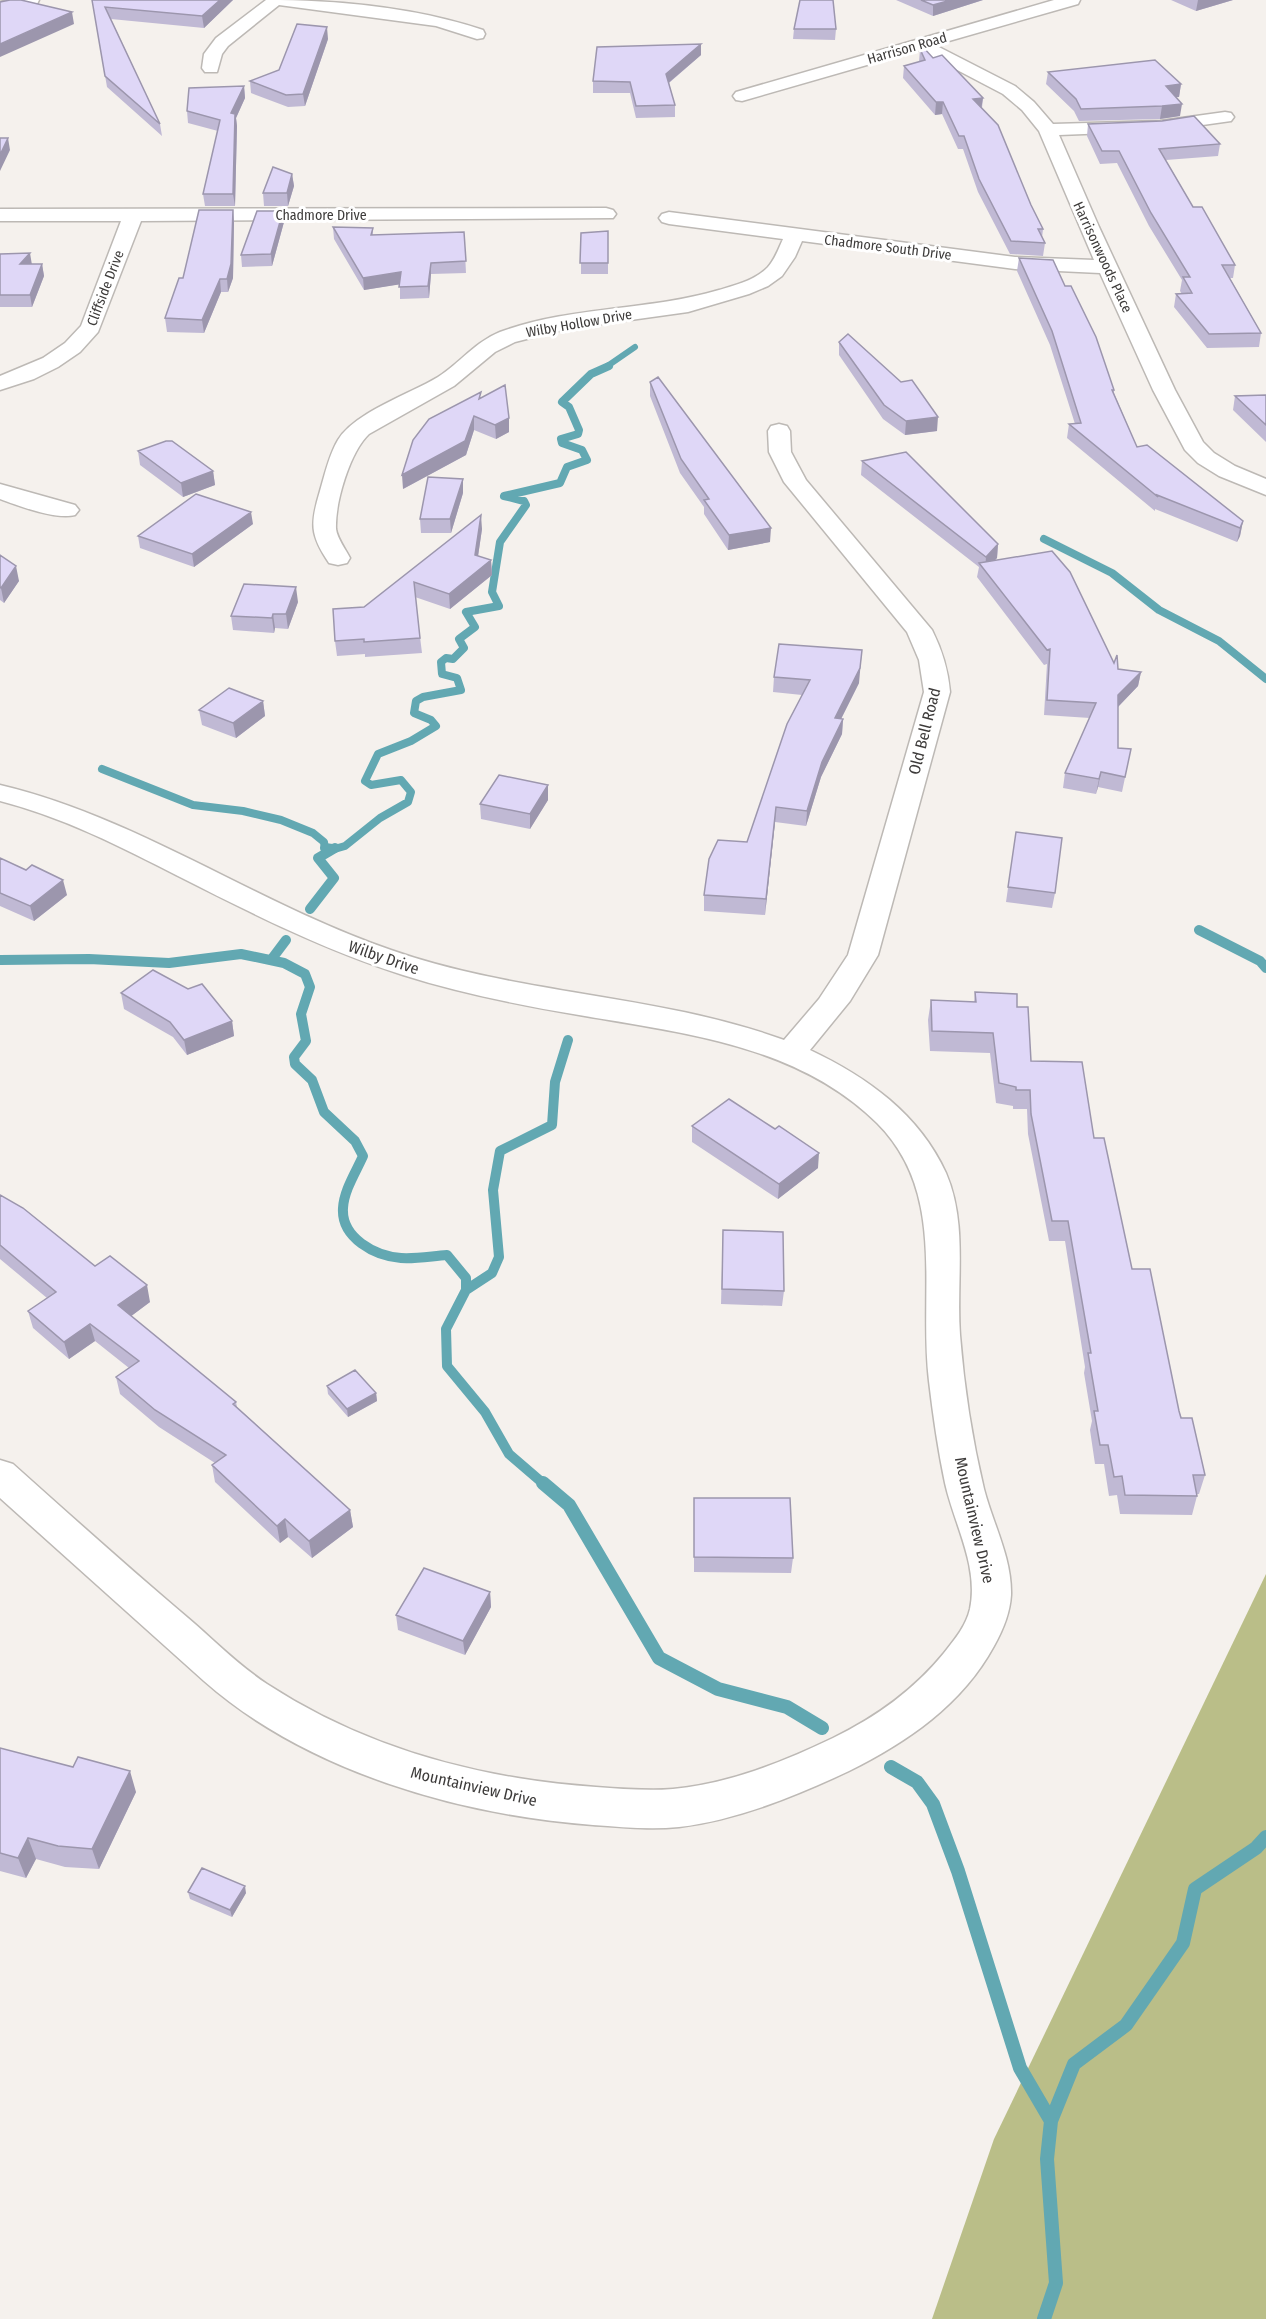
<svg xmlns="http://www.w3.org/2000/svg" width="1266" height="2319" viewBox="0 0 1266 2319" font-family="'Fira Sans Condensed',sans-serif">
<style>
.forest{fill:#babe88}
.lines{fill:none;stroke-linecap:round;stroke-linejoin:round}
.stream-far3{stroke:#62a8b2;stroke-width:6}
.stream-far2{stroke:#62a8b2;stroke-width:8}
.stream-far1{stroke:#62a8b2;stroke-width:10}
.stream{stroke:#62a8b2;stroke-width:14}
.minor-casing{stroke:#bdb9b5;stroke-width:3}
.minor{fill:#fff;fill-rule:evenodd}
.wall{fill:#c0b9d4}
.shaded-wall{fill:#9c96ad}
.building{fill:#dfd7f7;stroke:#9c96ad;stroke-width:1.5}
.labels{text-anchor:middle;stroke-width:6;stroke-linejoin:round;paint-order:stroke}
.far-street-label{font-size:14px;fill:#3d3b3a;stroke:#fff}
.street-label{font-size:16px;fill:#3d3b3a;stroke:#fff}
</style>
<rect width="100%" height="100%" fill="#f5f1ed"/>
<path class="forest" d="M 1266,1574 L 1266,2319 L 932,2319 L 994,2139 Z"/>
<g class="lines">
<path class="stream-far3" d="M 606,367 L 635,347"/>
<path class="stream-far2" d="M 1044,539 L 1112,573 L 1159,610 L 1219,641 L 1266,679
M 102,769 L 193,805 L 243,811 L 281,820 L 313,833 L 324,842 L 325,850
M 326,850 L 332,849
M 331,850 L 345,846 L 380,818 L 408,802 L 411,792 L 401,780 L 371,785 L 365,781 L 378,754 L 411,741 L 436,726 L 431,720 L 414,713 L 416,701 L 423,697 L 461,690 L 457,678 L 442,674 L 441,662 L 446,658 L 453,659 L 464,648 L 459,639 L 475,627 L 466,612 L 499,606 L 492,592 L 500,542 L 526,505 L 524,501 L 504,496 L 560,483 L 567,467 L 587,460 L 582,450 L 562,443 L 561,439 L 578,434 L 579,430 L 569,407 L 562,402 L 591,374 L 609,366"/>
<path class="stream-far1" d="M 325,848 L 332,849
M 310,909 L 334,878 L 318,858 L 335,848
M 1199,930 L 1260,961 L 1266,968
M 0,960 L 89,959 L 169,963 L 241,954 L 284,963 L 305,974 L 310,987 L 301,1014 L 306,1041 L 294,1057 L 295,1064 L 312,1080 L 324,1112 L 355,1141 L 363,1156 C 356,1172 344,1190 343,1208 C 341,1238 375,1256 401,1258 C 416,1259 432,1256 447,1255 L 466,1278 L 466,1290
M 271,960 L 286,940
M 545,1485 L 509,1454 L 485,1412 L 447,1366 L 446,1329 L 466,1290 L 492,1273 L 499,1257 L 493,1190 L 500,1151 L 552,1125 L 555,1082 L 568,1040"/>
<path class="stream" d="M 543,1483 L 569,1505 L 659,1658 L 718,1689 L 787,1707 L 822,1728
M 891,1767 L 917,1782 L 933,1804 L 958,1871 L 1020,2068 L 1051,2121
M 1044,2319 L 1056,2283 L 1047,2159 L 1051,2121 L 1074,2064 L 1126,2025 L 1183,1943 L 1195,1889 L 1256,1848 L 1266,1837"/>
<defs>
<path id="minor" d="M 9,0 L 39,0 L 37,4 L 0,12 L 0,2 Z
M 266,0 C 338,0 414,7 483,30 L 485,34 L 483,38 L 477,39 L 436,26 L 279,5 L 228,46 L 222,54 L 217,72 L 205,72 L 202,68 L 204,54 L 216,38 Z
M 1054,0 L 1080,0 L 1078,4 L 935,45 L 1015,86 L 1034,102 L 1053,124 L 1160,121 L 1225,112 L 1231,113 L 1234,117 L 1231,121 L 1160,131 L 1059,135 L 1099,227 L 1175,390 L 1203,442 L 1214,453 L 1235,466 L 1266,479 L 1266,495 L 1219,476 L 1198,463 L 1185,450 L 1153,390 L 1100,273 L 1015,269 L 802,241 L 795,257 L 782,276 L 768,286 L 749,294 L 688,312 L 566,329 L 515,342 L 495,352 L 454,386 L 369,434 C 350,452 335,502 336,529 C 337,538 346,550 350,558 L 347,563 L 338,565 L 329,563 C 310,535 310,524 320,491 C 325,474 329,455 338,440 C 355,412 410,394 438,377 C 460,363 475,342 500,332 C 570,306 648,311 719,290 C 736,285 756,280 768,267 C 775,259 779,248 783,239 L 669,224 L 662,222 L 659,218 L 662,214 L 669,212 L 1015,257 L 1094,260 L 1039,131 L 1022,110 L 1003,94 L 919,50 L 742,101 L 736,100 L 733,96 L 736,92 Z
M 606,208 L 613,210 L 616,214 L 613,218 L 141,221 L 98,332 L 80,352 L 58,367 L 34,379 L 0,390 L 0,376 L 43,358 L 65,343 L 81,326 L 121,221 L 0,221 L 0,209 Z
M 779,424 L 787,426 L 790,431 L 791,452 L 806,480 L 932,630 C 942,650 948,669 950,692 L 878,955 L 850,1001 L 810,1050 C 867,1077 919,1114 946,1173 C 968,1224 956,1281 960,1335 C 964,1386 972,1439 984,1489 C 993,1524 1012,1558 1011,1595 C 1010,1613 1003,1630 994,1646 C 962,1705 907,1742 849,1771 C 796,1796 737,1820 679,1827 C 650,1830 621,1827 593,1825 C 459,1815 306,1771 204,1681 L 0,1498 L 0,1460 L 13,1464 C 71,1516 129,1568 188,1618 C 214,1640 238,1665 267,1684 C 365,1748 480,1779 596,1787 C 622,1789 648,1791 673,1789 C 728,1784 783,1762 833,1738 C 876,1717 913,1691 944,1653 C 955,1639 966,1626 970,1609 C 979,1566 954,1524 945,1483 C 938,1450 933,1415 929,1381 C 918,1291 948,1194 877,1123 C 798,1045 683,1033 579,1015 C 519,1005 460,993 403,975 C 324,950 251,913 178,876 C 121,847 63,817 0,801 L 0,785 C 139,818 257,904 391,950 C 519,995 658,994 784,1040 L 819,999 L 848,955 L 924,692 L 919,660 L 907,632 L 784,482 L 769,452 L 768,431 L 771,426 Z
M 0,484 L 75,505 L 79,510 L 75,515 C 56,520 19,506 0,499 Z"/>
</defs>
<use href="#minor" class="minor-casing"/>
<use href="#minor" class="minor"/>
</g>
<path class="wall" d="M 92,0 L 233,0 L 204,28 L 111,19 L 160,124 L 162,136 L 107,87 Z
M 896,0 L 983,0 L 933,16 Z
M 1171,0 L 1233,0 L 1196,11 Z
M 794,29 L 836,29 L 835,40 L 793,39 Z
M 328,39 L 305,106 L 288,107 L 251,93 L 250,81 L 279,70 Z
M 701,44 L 701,55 L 669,83 L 675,105 L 675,117 L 636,118 L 630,93 L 593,93 L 593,81 Z
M 920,49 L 933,58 L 983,98 L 982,108 L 1043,229 L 1042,238 L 1045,243 L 1043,256 L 1010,254 L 978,192 L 963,149 L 958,149 L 942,114 L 935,115 L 903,78 L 904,66 L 919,62 Z
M 1048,72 L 1181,84 L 1179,97 L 1176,97 L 1180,116 L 1160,119 L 1079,121 L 1074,111 L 1046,84 Z
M 244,86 L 245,98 L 236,118 L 237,126 L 235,206 L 205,206 L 203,194 L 218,131 L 188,123 L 187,111 Z
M 1088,124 L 1220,144 L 1218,156 L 1166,160 L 1193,207 L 1235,265 L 1233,278 L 1230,278 L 1261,333 L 1259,347 L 1207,348 L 1174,307 L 1176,294 L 1182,294 L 1180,291 L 1182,280 L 1149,226 L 1117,163 L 1100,164 L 1087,136 Z
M 292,174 L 294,186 L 288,206 L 264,206 L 263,193 Z
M 233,210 L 234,223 L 233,278 L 228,292 L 221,292 L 204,333 L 167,332 L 165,318 L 183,278 Z
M 283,211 L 284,222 L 272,266 L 242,267 L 241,255 Z
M 333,227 L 373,228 L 373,235 L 464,232 L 466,273 L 431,274 L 429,298 L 400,299 L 400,284 L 364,290 L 334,239 Z
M 608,231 L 608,274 L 581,274 L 581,233 Z
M 0,254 L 32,264 L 42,264 L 44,276 L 32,307 L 0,307 Z
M 1019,258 L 1114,390 L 1114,393 L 1137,447 L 1243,521 L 1240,536 L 1237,542 L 1155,509 L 1155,511 L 1067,438 L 1069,424 L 1075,424 L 1050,345 L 1017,271 Z
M 839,342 L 937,431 L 905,435 L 883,419 L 839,355 Z
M 650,382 L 770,542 L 728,550 L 704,514 L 704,507 L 680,473 L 650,396 Z
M 1266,395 L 1266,442 L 1233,410 L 1235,396 Z
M 482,398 L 509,432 L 496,439 L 474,430 L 466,455 L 403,489 Z
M 138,451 L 213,471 L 215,485 L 183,497 L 140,465 Z
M 862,461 L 998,544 L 997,558 L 995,560 L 1118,669 L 1141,672 L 1138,686 L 1118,707 L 1118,748 L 1131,749 L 1122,792 L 1098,787 L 1096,794 L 1063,788 L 1065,773 L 1090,718 L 1044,715 L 1047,664 L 1044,665 L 977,577 L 979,567 L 861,475 Z
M 463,493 L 451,533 L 421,533 L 420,519 Z
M 253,524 L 194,567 L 140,548 L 138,536 Z
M 482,529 L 478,556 L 491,560 L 492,575 L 450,609 L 415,597 L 422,653 L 365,657 L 365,654 L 337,656 L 335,641 L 364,607 Z
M 0,555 L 19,581 L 4,603 L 0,600 Z
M 298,602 L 288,629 L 275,628 L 274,633 L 233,630 L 231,616 Z
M 774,677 L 859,683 L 841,719 L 843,719 L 842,734 L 821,777 L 806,826 L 775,822 L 765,915 L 704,911 L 704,895 L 747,842 L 802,695 L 773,692 Z
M 263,701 L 265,716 L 236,738 L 202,725 L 199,710 Z
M 548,785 L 548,800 L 530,829 L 481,819 L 480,804 Z
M 1016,832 L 1055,893 L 1052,908 L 1006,902 Z
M 0,858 L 67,895 L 34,921 L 0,906 Z
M 975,992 L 1017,1007 L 1031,1061 L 1094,1138 L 1132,1269 L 1179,1411 L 1205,1475 L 1199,1494 L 1197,1494 L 1197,1496 L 1192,1515 L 1120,1514 L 1117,1495 L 1109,1496 L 1104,1464 L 1095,1464 L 1090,1430 L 1092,1421 L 1084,1373 L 1085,1367 L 1065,1241 L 1049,1241 L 1028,1134 L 1027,1109 L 1013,1109 L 1013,1106 L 996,1103 L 990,1053 L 930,1051 L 928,1020 L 931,1000 L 974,1002 Z
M 121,993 L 232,1021 L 234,1036 L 187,1055 L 173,1037 L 124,1009 Z
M 692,1126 L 818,1168 L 778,1199 L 692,1142 Z
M 0,1195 L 95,1266 L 150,1302 L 131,1316 L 236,1402 L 237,1407 L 350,1510 L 353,1527 L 312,1558 L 288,1537 L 280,1543 L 215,1482 L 212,1465 L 215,1463 L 159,1427 L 120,1394 L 116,1377 L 129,1368 L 95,1341 L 69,1359 L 33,1328 L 28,1311 L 47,1298 L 0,1259 Z
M 723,1230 L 784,1291 L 782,1306 L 721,1304 Z
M 327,1386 L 376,1393 L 377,1401 L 348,1417 L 328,1394 Z
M 694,1498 L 793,1558 L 791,1573 L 694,1572 Z
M 490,1592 L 491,1607 L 465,1655 L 398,1630 L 396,1615 Z
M 0,1748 L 136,1792 L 99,1869 L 65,1867 L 36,1859 L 26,1878 L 0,1871 Z
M 188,1892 L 246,1893 L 232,1917 L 190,1899 Z"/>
<path class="shaded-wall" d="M 220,0 L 233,0 L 204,28 L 202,16 Z
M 951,0 L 983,0 L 933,16 L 933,5 Z
M 1198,0 L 1233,0 L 1196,11 Z
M 72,12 L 74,24 L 0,57 L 0,44 Z
M 327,27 L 328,39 L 305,106 L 303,94 Z
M 701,44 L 701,55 L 666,85 L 666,74 Z
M 1181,84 L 1179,97 L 1164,98 L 1166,86 Z
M 244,86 L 245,98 L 236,118 L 237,126 L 235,206 L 233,194 L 231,113 Z
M 983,98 L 981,110 L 973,99 Z
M 936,102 L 943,102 L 942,114 L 935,115 Z
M 1182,104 L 1180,116 L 1160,119 L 1162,106 Z
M 8,138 L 10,150 L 0,171 L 0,155 Z
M 292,174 L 294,186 L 288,206 L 287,193 Z
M 233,210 L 234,223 L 233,278 L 228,292 L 227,279 Z
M 283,211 L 284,222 L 272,266 L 271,254 Z
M 30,253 L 32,265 L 20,264 Z
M 431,263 L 431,274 L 429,298 L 428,286 Z
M 42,264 L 44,276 L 32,307 L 30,295 Z
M 401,272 L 402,284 L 364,290 L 363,278 Z
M 220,279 L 221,292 L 204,333 L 202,320 Z
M 474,416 L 474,430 L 466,455 L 403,489 L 402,475 Z
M 938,417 L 937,431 L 905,435 L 906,421 Z
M 509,418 L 509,432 L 496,439 L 495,425 Z
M 213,471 L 215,485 L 183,497 L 181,483 Z
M 463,479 L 463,493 L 451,533 L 450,519 Z
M 251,512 L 253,524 L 194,567 L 192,554 Z
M 481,515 L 482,529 L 476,570 L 475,555 Z
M 1243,521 L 1240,536 L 1237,542 L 1240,528 Z
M 771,528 L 770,542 L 728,550 L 729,535 Z
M 998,544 L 997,558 L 985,571 L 985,570 L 986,557 Z
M 491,560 L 492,575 L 450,609 L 449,594 Z
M 16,566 L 19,581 L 4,603 L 1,588 Z
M 296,587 L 298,602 L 288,629 L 286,614 Z
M 273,614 L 275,628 L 274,633 L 272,618 Z
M 862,650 L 859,683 L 834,733 L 835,718 Z
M 1141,672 L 1138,686 L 1115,710 L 1118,695 Z
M 263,701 L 265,716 L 236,738 L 233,723 Z
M 843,719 L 842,734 L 821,777 L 806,826 L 807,811 L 822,762 Z
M 1101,772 L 1098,787 L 1096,794 L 1099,779 Z
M 548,785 L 548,800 L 530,829 L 530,814 Z
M 776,807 L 775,822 L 765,915 L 766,899 Z
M 63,880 L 67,895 L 34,921 L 30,906 Z
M 232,1021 L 234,1036 L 187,1055 L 184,1040 Z
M 819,1153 L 818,1168 L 778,1199 L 779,1184 Z
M 147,1285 L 150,1302 L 122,1323 L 118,1305 Z
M 90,1324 L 95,1341 L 69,1359 L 64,1342 Z
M 376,1393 L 377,1401 L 348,1417 L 347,1409 Z
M 350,1510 L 353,1527 L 312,1558 L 309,1541 Z
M 285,1519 L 288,1537 L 280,1543 L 277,1526 Z
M 490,1592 L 491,1607 L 465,1655 L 463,1641 Z
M 130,1771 L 136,1792 L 99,1869 L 92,1849 Z
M 28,1838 L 36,1859 L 26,1878 L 18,1858 Z
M 245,1886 L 246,1893 L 232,1917 L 230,1910 Z"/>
<path class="building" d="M 10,0 L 21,0 L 72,12 L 0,44 L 0,2 Z
M 92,0 L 220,0 L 202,16 L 105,7 L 160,124 L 105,76 Z
M 800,0 L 833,0 L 836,29 L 794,29 Z
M 921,0 L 951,0 L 933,5 Z
M 297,24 L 327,27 L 303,94 L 286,95 L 250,81 L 279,70 Z
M 701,44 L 666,74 L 675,105 L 636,106 L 630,82 L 593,81 L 597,47 Z
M 923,47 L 933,58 L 942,55 L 983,98 L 973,99 L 998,125 L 1031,205 L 1043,229 L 1038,229 L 1045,243 L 1011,241 L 979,179 L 964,136 L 959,136 L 943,102 L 936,102 L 904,66 L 925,60 L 920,49 Z
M 1155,60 L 1181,84 L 1166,86 L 1182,104 L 1162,106 L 1081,109 L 1076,99 L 1048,72 Z
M 244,86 L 231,113 L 235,114 L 233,194 L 203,194 L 220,120 L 187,111 L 189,88 Z
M 1194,116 L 1220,144 L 1159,149 L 1193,207 L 1202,207 L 1235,265 L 1222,265 L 1261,333 L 1209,334 L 1176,294 L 1192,293 L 1183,277 L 1190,277 L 1151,213 L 1119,151 L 1102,151 L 1088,124 L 1162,121 Z
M 0,138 L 8,138 L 0,155 Z
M 273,167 L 292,174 L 287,193 L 263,193 Z
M 199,210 L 233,210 L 231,264 L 227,279 L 220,279 L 202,320 L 165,318 L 179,278 L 183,278 Z
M 257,211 L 283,211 L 271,254 L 241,255 Z
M 333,227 L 373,228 L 371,235 L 464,232 L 466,261 L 431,263 L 428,286 L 399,287 L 401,272 L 363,278 Z
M 608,231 L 608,263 L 580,263 L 581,233 Z
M 30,253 L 20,264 L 42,264 L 30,295 L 0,295 L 0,254 Z
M 1019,258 L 1053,260 L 1065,286 L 1071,286 L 1096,337 L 1114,390 L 1112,390 L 1137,447 L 1147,445 L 1243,521 L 1240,528 L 1157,495 L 1158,497 L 1069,424 L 1081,423 L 1052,331 Z
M 848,334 L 901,382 L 912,380 L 938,417 L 906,421 L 884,405 L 839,342 Z
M 658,377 L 771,528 L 729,535 L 704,500 L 709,499 L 681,459 L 650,382 Z
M 505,385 L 509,418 L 495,425 L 474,416 L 465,441 L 402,475 L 413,440 L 429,419 L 481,392 L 479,399 Z
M 1266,395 L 1266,425 L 1235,396 Z
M 166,441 L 172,441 L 213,471 L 181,483 L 138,451 Z
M 906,452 L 998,544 L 986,557 L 862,461 Z
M 428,477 L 463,479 L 450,519 L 420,519 Z
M 196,494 L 251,512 L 192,554 L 138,536 Z
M 481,515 L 475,555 L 491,560 L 449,594 L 414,582 L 420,638 L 364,642 L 364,639 L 335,641 L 333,609 L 364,607 Z
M 1052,551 L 1070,572 L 1114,663 L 1117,655 L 1118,669 L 1141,672 L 1118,695 L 1118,748 L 1131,749 L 1125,777 L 1101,772 L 1099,779 L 1065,773 L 1096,703 L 1047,700 L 1050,649 L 1047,650 L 979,563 Z
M 0,555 L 16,566 L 1,588 L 0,587 Z
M 244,584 L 296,587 L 286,614 L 273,614 L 272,618 L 231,616 Z
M 779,644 L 862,650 L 860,668 L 835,718 L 843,719 L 822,762 L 807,811 L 776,807 L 766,899 L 704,895 L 709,859 L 718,840 L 747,842 L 787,724 L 810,680 L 774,677 Z
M 229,688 L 263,701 L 233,723 L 199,710 Z
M 499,775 L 548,785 L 530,814 L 480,804 Z
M 1016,832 L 1062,838 L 1055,893 L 1008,887 Z
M 0,858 L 26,870 L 32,865 L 63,880 L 30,906 L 0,893 Z
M 153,970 L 188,989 L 202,984 L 232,1021 L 184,1040 L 170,1022 L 121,993 Z
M 975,992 L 1017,994 L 1017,1007 L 1028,1007 L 1031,1061 L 1082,1062 L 1094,1138 L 1104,1138 L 1132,1269 L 1150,1269 L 1179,1411 L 1181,1418 L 1192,1418 L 1205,1475 L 1193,1475 L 1197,1496 L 1125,1495 L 1122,1476 L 1114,1477 L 1108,1445 L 1100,1445 L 1094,1411 L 1098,1411 L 1088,1353 L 1091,1353 L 1068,1221 L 1052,1221 L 1031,1114 L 1030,1090 L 1016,1090 L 1016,1087 L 999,1083 L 993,1033 L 932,1031 L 931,1000 L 976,1002 Z
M 729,1099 L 775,1129 L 779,1126 L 819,1153 L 779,1184 L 692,1126 Z
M 0,1195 L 23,1208 L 95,1266 L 110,1256 L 147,1285 L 118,1305 L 236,1402 L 233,1404 L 350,1510 L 309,1541 L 285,1519 L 277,1526 L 212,1465 L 226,1455 L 155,1410 L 116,1377 L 139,1361 L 90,1324 L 64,1342 L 28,1311 L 56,1292 L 0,1245 Z
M 723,1230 L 783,1232 L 784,1291 L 722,1289 Z
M 355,1370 L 376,1393 L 347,1409 L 327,1386 Z
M 694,1498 L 790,1498 L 793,1558 L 694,1557 Z
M 424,1568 L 490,1592 L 463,1641 L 396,1615 Z
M 0,1748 L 73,1767 L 78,1757 L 130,1771 L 92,1849 L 58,1846 L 28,1838 L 18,1858 L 0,1853 Z
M 202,1868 L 245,1886 L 230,1910 L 188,1892 Z"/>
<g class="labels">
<g class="far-street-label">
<text transform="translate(907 48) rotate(-16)" y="5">Harrison Road</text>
<text x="321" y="220">Chadmore Drive</text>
<text transform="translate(888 247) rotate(7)" y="5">Chadmore South Drive</text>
<text transform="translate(1103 257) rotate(65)" y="5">Harrisonwoods Place</text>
<text transform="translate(105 288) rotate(-69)" y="5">Cliffside Drive</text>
<text transform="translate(579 323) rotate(-10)" y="5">Wilby Hollow Drive</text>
</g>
<g class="street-label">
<text transform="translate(924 731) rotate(-76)" y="6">Old Bell Road</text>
<text transform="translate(384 957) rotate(19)" y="6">Wilby Drive</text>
<text transform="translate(975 1520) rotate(77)" y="6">Mountainview Drive</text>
<text transform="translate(474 1786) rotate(13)" y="6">Mountainview Drive</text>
</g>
</g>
</svg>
